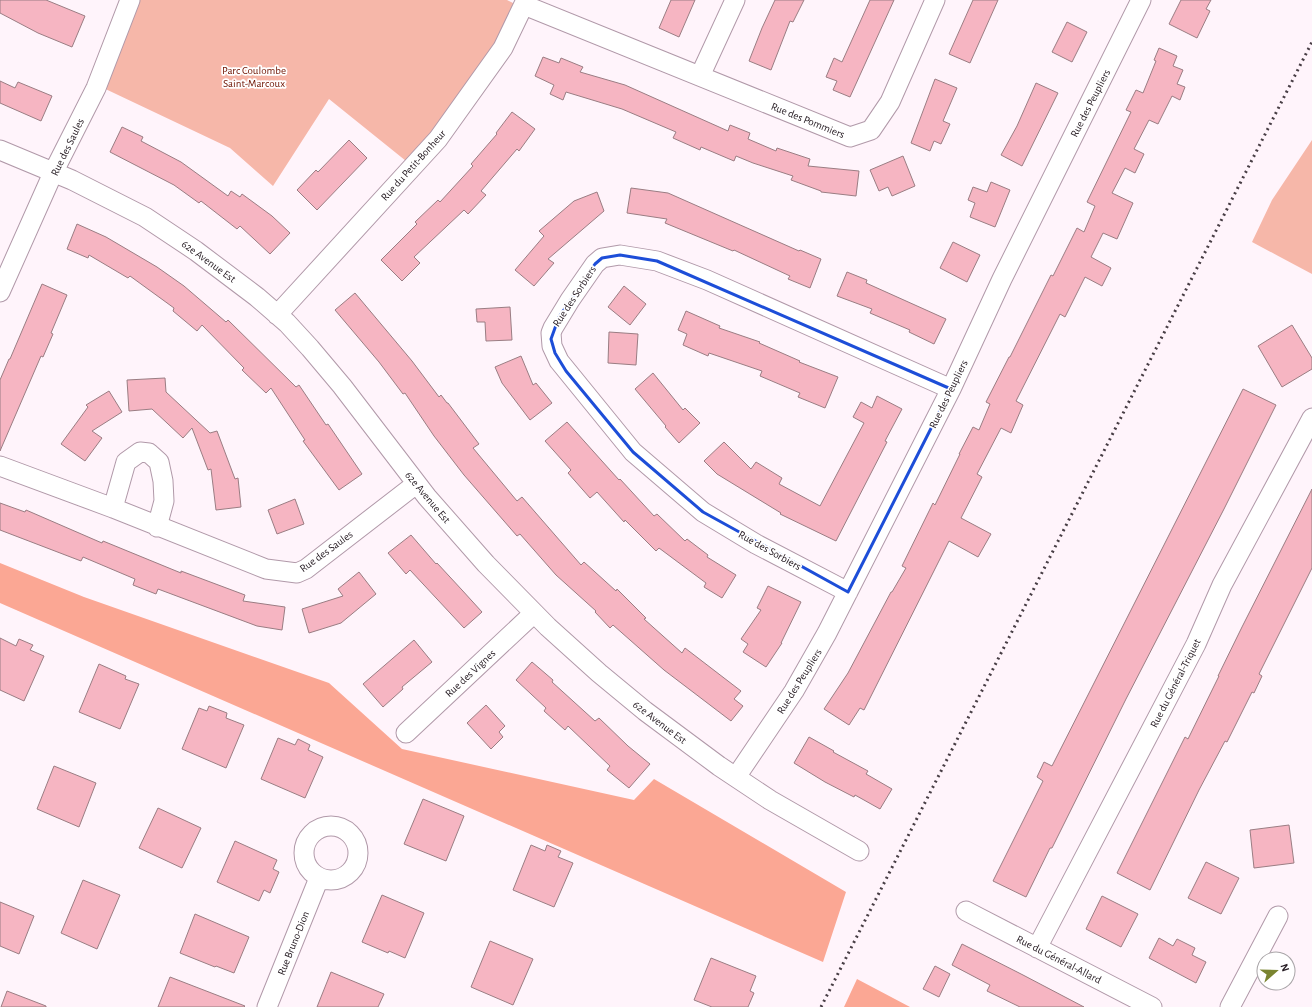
<svg xmlns="http://www.w3.org/2000/svg" width="1312" height="1007" viewBox="0 0 1312 1007" font-family="'Alegreya Sans',sans-serif">
<style>
.green{fill:#f6b7a9}
.forest{fill:#fba794}
.building{fill:#f6b5c2;stroke:#9a7d83}
.lines{fill:none;stroke-linecap:round;stroke-linejoin:round}
.street-casing{stroke:#b199a9;stroke-width:21}
.street{stroke:#fff;stroke-width:19}
.rail{stroke:#473d44;stroke-width:3;stroke-dasharray:2 4;stroke-linecap:butt}
.marked{fill:none;stroke:#1d4ed8;stroke-width:3;stroke-linejoin:round}
.labels{text-anchor:middle;stroke-width:3.5;stroke-linejoin:round;paint-order:stroke}
.park-label{font-size:11px;fill:#6e1301;stroke:#fff}
.street-label{font-size:11px;fill:#251b22;stroke:#fff}
</style>
<rect width="100%" height="100%" fill="#fff4fb"/>
<path class="green" d="M 132,0 L 507,0 L 515,4 L 472,89 L 411,165 L 329,99 L 273,186 L 230,148 L 97,85 Z
M 1312,140 L 1312,274 L 1252,242 L 1272,200 Z"/>
<path class="forest" d="M 0,563 L 84,597 L 329,683 L 402,749 L 634,800 L 654,779 L 846,892 L 823,962 L 0,603 Z
M 857,979 L 910,1007 L 844,1007 Z"/>
<path class="building" d="M 0,0 L 46,0 L 85,16 L 72,47 L 38,33 L 0,13 Z
M 671,0 L 695,0 L 679,37 L 659,28 Z
M 775,0 L 804,0 L 793,22 L 790,21 L 771,70 L 749,61 L 762,28 Z
M 870,0 L 894,0 L 850,97 L 833,90 L 837,81 L 826,77 L 834,58 L 842,62 Z
M 973,0 L 998,0 L 970,63 L 949,54 Z
M 1181,0 L 1211,0 L 1206,9 L 1210,11 L 1197,38 L 1169,24 Z
M 1067,22 L 1087,32 L 1072,62 L 1052,52 Z
M 1159,48 L 1177,56 L 1173,66 L 1183,70 L 1177,84 L 1185,87 L 1180,100 L 1172,96 L 1158,124 L 1149,120 L 1134,149 L 1144,154 L 1135,173 L 1125,168 L 1112,193 L 1133,203 L 1117,239 L 1103,233 L 1091,257 L 1111,268 L 1102,286 L 1085,277 L 1065,317 L 1060,314 L 1016,401 L 1023,405 L 1011,433 L 1001,428 L 977,474 L 982,477 L 961,518 L 991,534 L 978,557 L 949,541 L 864,710 L 860,708 L 849,725 L 824,709 L 848,673 L 891,592 L 892,592 L 906,568 L 902,566 L 933,503 L 935,505 L 960,454 L 959,454 L 973,427 L 979,430 L 990,404 L 986,402 L 1009,357 L 1010,357 L 1051,275 L 1053,276 L 1077,228 L 1084,232 L 1095,206 L 1087,202 L 1131,112 L 1126,110 L 1136,90 L 1143,93 L 1156,61 L 1154,60 Z
M 543,57 L 559,63 L 561,58 L 583,67 L 580,72 L 625,85 L 728,131 L 730,125 L 750,133 L 748,139 L 776,151 L 777,148 L 810,159 L 808,166 L 859,171 L 856,196 L 821,192 L 821,191 L 791,180 L 793,176 L 753,163 L 736,156 L 734,161 L 701,147 L 700,150 L 673,138 L 676,132 L 622,109 L 566,92 L 563,100 L 550,94 L 554,85 L 535,76 Z
M 935,79 L 957,88 L 943,121 L 950,124 L 941,144 L 934,141 L 930,151 L 911,143 Z
M 0,81 L 15,88 L 18,82 L 52,96 L 41,121 L 0,103 Z
M 1036,83 L 1058,93 L 1022,166 L 1001,155 L 1017,126 Z
M 512,112 L 535,129 L 519,151 L 517,149 L 481,191 L 486,195 L 468,214 L 464,210 L 414,257 L 420,263 L 402,281 L 381,260 L 417,224 L 415,222 L 438,200 L 440,202 L 473,166 L 471,164 L 497,134 L 496,133 Z
M 122,127 L 143,137 L 141,141 L 181,162 L 228,196 L 231,191 L 240,197 L 242,194 L 272,216 L 290,233 L 270,254 L 240,226 L 237,229 L 201,201 L 199,203 L 174,185 L 110,152 Z
M 349,140 L 367,158 L 317,210 L 297,190 L 316,170 L 318,172 Z
M 903,156 L 915,186 L 892,196 L 888,187 L 879,191 L 870,170 Z
M 991,182 L 1010,190 L 995,227 L 970,217 L 975,203 L 968,200 L 973,187 L 987,192 Z
M 631,188 L 668,193 L 799,251 L 800,250 L 821,259 L 810,288 L 788,279 L 790,276 L 734,250 L 733,251 L 665,223 L 667,219 L 627,213 Z
M 597,192 L 604,211 L 548,259 L 554,263 L 534,286 L 515,270 L 544,236 L 539,231 L 574,201 Z
M 77,224 L 106,237 L 157,267 L 184,286 L 226,322 L 228,320 L 296,387 L 299,385 L 326,425 L 328,424 L 362,474 L 339,490 L 303,441 L 305,440 L 271,388 L 266,393 L 242,370 L 244,368 L 202,325 L 197,331 L 173,311 L 174,308 L 130,276 L 128,278 L 89,255 L 88,258 L 67,249 Z
M 953,242 L 980,255 L 967,282 L 940,268 Z
M 847,272 L 867,280 L 866,283 L 946,319 L 934,344 L 909,332 L 910,330 L 870,313 L 872,309 L 837,296 Z
M 42,284 L 67,295 L 51,333 L 53,334 L 43,357 L 41,356 L 0,451 L 0,380 L 9,359 L 10,359 Z
M 624,286 L 646,304 L 630,325 L 608,307 Z
M 355,293 L 412,361 L 439,397 L 441,395 L 447,403 L 448,403 L 479,444 L 473,448 L 517,501 L 522,497 L 581,565 L 584,562 L 616,591 L 617,589 L 646,618 L 644,619 L 682,653 L 685,648 L 741,691 L 734,699 L 743,706 L 731,721 L 664,670 L 613,625 L 610,628 L 595,612 L 596,611 L 556,575 L 520,534 L 517,536 L 464,475 L 434,436 L 405,393 L 403,394 L 379,362 L 335,310 Z
M 510,307 L 512,340 L 486,341 L 485,322 L 477,322 L 476,309 Z
M 686,311 L 720,326 L 719,328 L 760,342 L 759,343 L 800,361 L 799,362 L 838,377 L 825,408 L 798,397 L 800,393 L 760,376 L 762,371 L 709,353 L 708,356 L 683,345 L 687,334 L 678,330 Z
M 1292,325 L 1312,358 L 1312,369 L 1282,387 L 1258,346 Z
M 609,332 L 638,334 L 636,365 L 608,363 Z
M 521,356 L 533,385 L 536,383 L 552,403 L 530,420 L 502,383 L 495,367 Z
M 653,373 L 683,410 L 685,408 L 700,423 L 679,443 L 665,427 L 666,426 L 635,389 Z
M 165,378 L 166,392 L 210,433 L 217,431 L 235,479 L 238,478 L 241,507 L 216,510 L 211,469 L 208,470 L 192,428 L 183,438 L 152,409 L 129,411 L 127,380 Z
M 1243,389 L 1276,405 L 1224,509 L 1126,699 L 1052,848 L 1050,848 L 1026,897 L 993,881 L 1043,781 L 1037,777 L 1044,762 L 1052,766 Z
M 109,391 L 122,412 L 92,431 L 102,438 L 85,461 L 61,444 L 88,407 L 86,405 Z
M 877,396 L 902,409 L 885,441 L 887,442 L 836,541 L 780,514 L 781,513 L 717,474 L 704,461 L 724,442 L 751,469 L 756,462 L 782,478 L 779,484 L 820,506 L 864,423 L 853,417 L 861,402 L 872,408 Z
M 567,422 L 619,480 L 620,479 L 654,516 L 657,514 L 685,541 L 687,539 L 708,555 L 707,557 L 736,575 L 722,598 L 704,587 L 706,583 L 659,548 L 656,551 L 625,520 L 624,522 L 597,492 L 590,498 L 568,473 L 571,470 L 545,441 Z
M 1312,489 L 1312,568 L 1259,674 L 1262,676 L 1254,693 L 1252,692 L 1227,742 L 1225,741 L 1199,790 L 1150,890 L 1117,873 L 1185,737 L 1188,739 L 1219,676 L 1218,676 L 1242,627 Z
M 295,499 L 304,524 L 277,534 L 268,510 Z
M 0,503 L 25,512 L 26,510 L 102,543 L 103,541 L 181,573 L 181,571 L 245,595 L 243,601 L 285,607 L 282,630 L 257,626 L 158,589 L 156,594 L 133,585 L 135,579 L 83,557 L 81,561 L 0,530 Z
M 411,535 L 436,564 L 437,563 L 462,590 L 482,612 L 464,628 L 410,570 L 406,574 L 388,553 Z
M 359,572 L 376,594 L 341,623 L 309,633 L 302,609 L 343,596 L 338,589 Z
M 768,586 L 801,602 L 781,643 L 782,643 L 766,667 L 743,652 L 748,644 L 741,639 L 761,610 L 757,608 Z
M 0,638 L 16,646 L 19,639 L 33,645 L 30,650 L 44,656 L 24,701 L 0,690 Z
M 414,640 L 432,662 L 402,687 L 403,689 L 383,707 L 363,684 Z
M 532,662 L 553,680 L 552,682 L 595,721 L 599,718 L 628,746 L 650,764 L 629,788 L 607,770 L 610,766 L 568,726 L 565,730 L 544,711 L 546,708 L 516,680 Z
M 99,664 L 126,676 L 125,679 L 139,684 L 120,729 L 79,712 Z
M 486,705 L 505,726 L 499,732 L 503,737 L 491,749 L 467,723 Z
M 209,706 L 227,713 L 226,718 L 244,725 L 226,768 L 182,749 L 199,708 L 207,711 Z
M 809,737 L 834,751 L 833,752 L 868,771 L 866,774 L 892,789 L 880,809 L 855,795 L 854,797 L 825,782 L 794,763 Z
M 278,738 L 295,745 L 298,739 L 310,745 L 308,750 L 323,757 L 305,798 L 261,779 Z
M 54,766 L 96,783 L 79,827 L 37,809 Z
M 423,799 L 464,816 L 446,861 L 404,844 Z
M 158,808 L 201,828 L 182,868 L 139,848 Z
M 1289,825 L 1294,863 L 1254,868 L 1250,830 Z
M 235,841 L 277,860 L 273,869 L 279,872 L 270,893 L 264,890 L 259,901 L 217,882 Z
M 531,845 L 545,851 L 547,845 L 561,851 L 558,857 L 573,863 L 554,907 L 513,890 Z
M 1206,862 L 1239,878 L 1221,914 L 1188,898 Z
M 83,880 L 120,895 L 97,949 L 61,933 Z
M 382,895 L 424,913 L 405,958 L 389,951 L 388,953 L 362,942 Z
M 1102,896 L 1138,914 L 1121,947 L 1086,929 Z
M 0,902 L 34,916 L 19,954 L 0,946 Z
M 195,914 L 249,937 L 234,973 L 216,966 L 215,967 L 180,953 Z
M 1159,938 L 1173,946 L 1177,939 L 1195,948 L 1192,955 L 1206,962 L 1196,983 L 1149,958 Z
M 490,941 L 533,959 L 513,1005 L 471,987 Z
M 962,944 L 1023,975 L 1084,1007 L 1020,1007 L 987,991 L 990,985 L 952,965 Z
M 711,958 L 756,976 L 750,991 L 754,993 L 748,1007 L 712,1007 L 694,1000 Z
M 935,966 L 950,974 L 939,997 L 923,989 Z
M 331,972 L 384,994 L 378,1007 L 317,1007 Z
M 170,977 L 245,1006 L 244,1007 L 158,1007 Z
M 7,991 L 46,1006 L 46,1007 L 1,1007 Z"/>
<g class="lines">
<defs>
<path id="street" d="M 524,5 L 850,137 L 871,130 L 890,102 L 935,0
M 700,76 L 735,0
M 0,150 L 72,180 L 145,217 L 196,251 L 257,297 L 287,323 L 310,348 L 342,386 L 427,497 L 486,564 L 548,627 L 599,673 L 645,711 L 719,766 L 770,800 L 859,851
M 0,292 L 53,173 L 96,88 L 130,0
M 277,315 L 438,139 L 503,48 L 526,0
M 0,466 L 113,508 L 266,569 L 297,573 L 306,569 L 416,484
M 113,508 L 126,462 L 140,452 L 149,453 L 159,462 L 163,481 L 164,501 L 157,527
M 848,592 L 756,544 L 703,512 L 633,452 L 559,361 L 552,346 L 551,333 L 553,328 L 570,300 L 595,264 L 602,258 L 620,255 L 657,261 L 707,280 L 951,389
M 406,733 L 533,614
M 736,777 L 794,691 L 827,633 L 951,389 L 1002,279 L 1141,0
M304 853a27 27 0 1 1 54 0a27 27 0 1 1-54 0Z
M 966,911 L 1152,1007
M 1037,948 L 1196,644 L 1222,585 L 1312,418
M 267,1007 L 319,878
M 1230,1007 L 1278,916"/>
</defs>
<use href="#street" class="street-casing"/>
<use href="#street" class="street"/>
<path class="rail" d="M 821,1007 L 1312,42"/>
</g>
<path class="marked" d="M 620,255 L 657,261 L 951,389 L 848,592 L 703,512 L 633,452 L 566,371 L 555,353 L 551,339 L 559,317 L 595,264 L 602,258 Z"/>
<g class="labels">
<g class="park-label">
<text x="254" y="74">Parc Coulombe<tspan x="254" dy="13">Saint-Marcoux</tspan></text>
</g>
<g class="street-label">
<text transform="translate(1090 103) rotate(-63)" y="4">Rue des Peupliers</text>
<text transform="translate(808 120) rotate(22)" y="4">Rue des Pommiers</text>
<text transform="translate(67 147) rotate(-64)" y="4">Rue des Saules</text>
<text transform="translate(413 165) rotate(-48)" y="4">Rue du Petit-Bonheur</text>
<text transform="translate(209 261) rotate(36)" y="4">62e Avenue Est</text>
<text transform="translate(574 296) rotate(-57)" y="4">Rue des Sorbiers</text>
<text transform="translate(948 394) rotate(-64)" y="4">Rue des Peupliers</text>
<text transform="translate(428 497) rotate(50)" y="4">62e Avenue Est</text>
<text transform="translate(770 550) rotate(29)" y="4">Rue des Sorbiers</text>
<text transform="translate(326 551) rotate(-36)" y="4">Rue des Saules</text>
<text transform="translate(470 673) rotate(-43)" y="4">Rue des Vignes</text>
<text transform="translate(799 681) rotate(-58)" y="4">Rue des Peupliers</text>
<text transform="translate(1175 683) rotate(-63)" y="4">Rue du Général-Triquet</text>
<text transform="translate(660 722) rotate(37)" y="4">62e Avenue Est</text>
<text transform="translate(293 943) rotate(-68)" y="4">Rue Bruno-Dion</text>
<text transform="translate(1059 959) rotate(27)" y="4">Rue du Général-Allard</text>
</g>
</g>
<g transform="translate(1276 971) rotate(70)"><circle r="19" fill="#ffffff" stroke="#a8a4a7"/>
<path d="M0-3L7 15L0 10L-7 15Z" fill="#7a8430"/>
<text y="-6" font-size="11" font-weight="bold" text-anchor="middle" fill="#251b22">N</text>
</g>
</svg>
